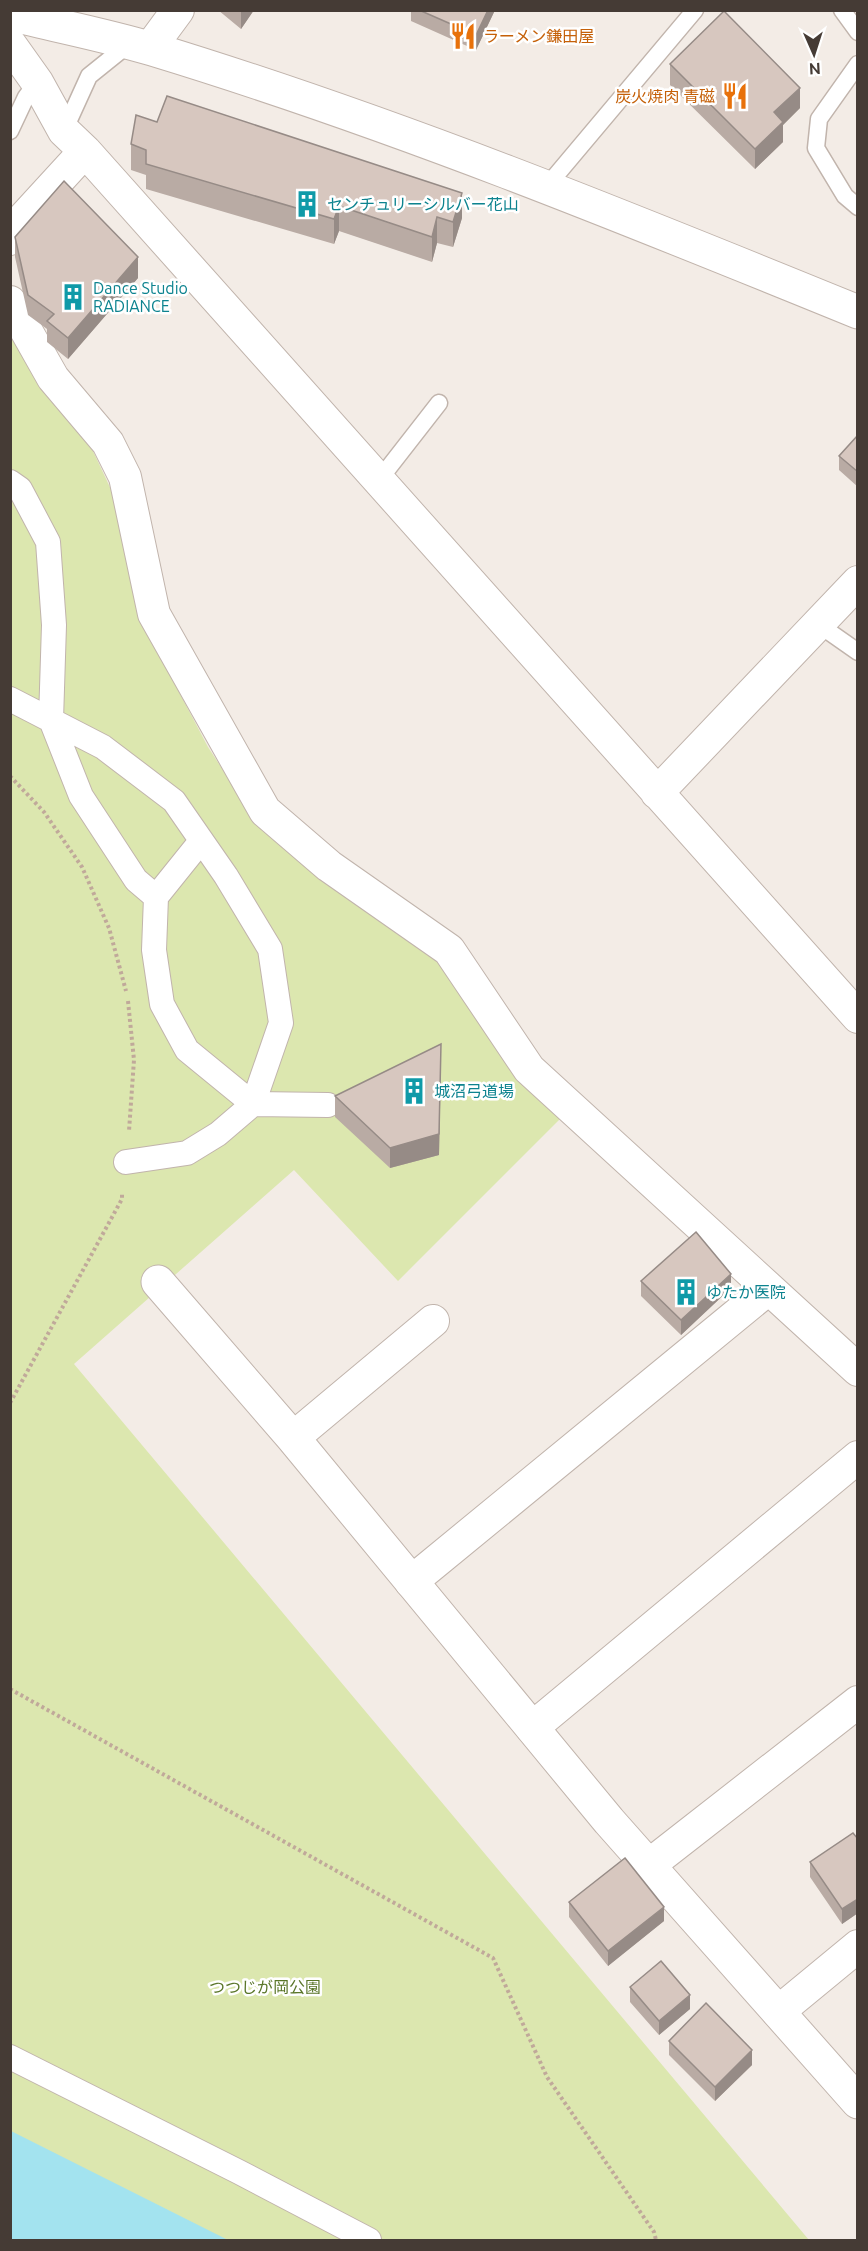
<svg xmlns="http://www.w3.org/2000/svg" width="868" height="2251" viewBox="0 0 868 2251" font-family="Ubuntu,'Noto Sans JP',sans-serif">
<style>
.green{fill:#dce7af}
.water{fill:#a3e3ef}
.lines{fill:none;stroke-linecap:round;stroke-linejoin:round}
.service-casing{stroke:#c1b4ac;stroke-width:19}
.pedestrian-casing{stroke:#c1b4ac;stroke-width:26}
.minor-casing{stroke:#c1b4ac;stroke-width:34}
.tertiary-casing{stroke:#c1b4ac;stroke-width:35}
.path{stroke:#c0a99a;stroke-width:4;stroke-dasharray:3 3;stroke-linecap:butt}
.service{stroke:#fff;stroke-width:16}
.pedestrian{stroke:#fff;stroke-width:24}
.minor{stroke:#fff;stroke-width:32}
.tertiary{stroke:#fff;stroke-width:33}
.wall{fill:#b9aba4}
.shaded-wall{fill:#968b86}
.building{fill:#d7c7bf;stroke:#968b86;stroke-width:1.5}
.labels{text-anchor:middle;stroke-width:5;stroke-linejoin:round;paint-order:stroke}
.food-label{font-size:16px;fill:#c56008;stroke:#fff;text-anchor:start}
.culture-label{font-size:16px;fill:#0d838f;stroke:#fff;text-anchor:start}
.park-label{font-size:16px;fill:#5a7629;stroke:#fff}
</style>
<rect width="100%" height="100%" fill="#f3ece6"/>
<path class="green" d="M 11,325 L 22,356 L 93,451 L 115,498 L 140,618 L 208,747 L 256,821 L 437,960 L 563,1116 L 398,1281 L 294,1170 L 74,1364 L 809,2240 L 11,2240 Z"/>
<path class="water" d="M 11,2131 L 228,2240 L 11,2240 Z"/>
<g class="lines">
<defs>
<path id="service" d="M 842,10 L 858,32
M 858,64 L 819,119 L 816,148 L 845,196 L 858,207
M 10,131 L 26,97 L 37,82
M 64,131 L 89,76 L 130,43
M 547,186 L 695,10
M 379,480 L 439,403
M 818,624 L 858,652"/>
<path id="pedestrian" d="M 10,482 L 20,489 L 48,542 L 54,625 L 51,720 L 81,796 L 136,880 L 156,897 L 154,950 L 162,1004 L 187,1050 L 253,1104 L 328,1105
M 10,699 L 103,747 L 174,801 L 226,876 L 270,949 L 281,1023 L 253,1104 L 218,1134 L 187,1153 L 126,1162
M 156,897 L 201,841
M 10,2057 L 239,2172 L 369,2240"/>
<path id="minor" d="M 10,44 L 37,82 L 64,131 L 85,151 L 858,1017
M 150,48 L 178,10
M 10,239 L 19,223 L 85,151
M 10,302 L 53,378 L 108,443 L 125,477 L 154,614 L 265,811 L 329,866 L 449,950 L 529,1069 L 858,1370
M 657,793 L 858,582
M 293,1438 L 433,1321
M 411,1582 L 768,1289
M 532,1728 L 858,1457
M 648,1866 L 858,1702
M 778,2012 L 858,1946"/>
<path id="tertiary" d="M 10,14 C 57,26 105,35 152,49 C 392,122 625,217 858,312
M 158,1282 L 293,1438 L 609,1821 L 858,2102"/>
</defs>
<use href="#service" class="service-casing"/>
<use href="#pedestrian" class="pedestrian-casing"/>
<use href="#minor" class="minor-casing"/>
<use href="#tertiary" class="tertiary-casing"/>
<path class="path" d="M 10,776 L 44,812 L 82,867 L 109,928 L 126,991
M 128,1001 L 134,1060 L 129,1131
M 10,1403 L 122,1199 L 122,1192
M 10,1689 L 493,1958 L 547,2077 L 654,2232 L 656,2240"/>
<use href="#service" class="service"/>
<use href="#pedestrian" class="pedestrian"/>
<use href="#minor" class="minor"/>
<use href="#tertiary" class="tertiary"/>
</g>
<path class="wall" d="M 218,10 L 254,10 L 241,29 Z
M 411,10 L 495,10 L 476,50 L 411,21 Z
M 670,64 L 800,108 L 783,125 L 783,142 L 755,169 L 670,85 Z
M 131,144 L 462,218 L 453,247 L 437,243 L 432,262 L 339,231 L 334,244 L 146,189 L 146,175 L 131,170 Z
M 15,237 L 138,278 L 68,359 L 47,342 L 47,329 L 28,315 L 15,257 Z
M 858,435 L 858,487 L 839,470 L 839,456 Z
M 441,1064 L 439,1155 L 390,1168 L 335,1117 L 335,1096 Z
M 641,1281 L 731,1288 L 681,1335 L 641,1296 Z
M 858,1839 L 858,1913 L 842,1924 L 810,1877 L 810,1862 Z
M 569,1902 L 664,1921 L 608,1966 L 569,1917 Z
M 630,1987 L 690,2009 L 659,2035 L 630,2002 Z
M 669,2041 L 752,2065 L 715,2101 L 669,2055 Z"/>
<path class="shaded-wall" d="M 241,10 L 254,10 L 241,29 Z
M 488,10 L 495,10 L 476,50 L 476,35 Z
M 800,88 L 800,108 L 783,125 L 783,142 L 755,169 L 755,149 L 774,112 Z
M 462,193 L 462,218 L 453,247 L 453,222 Z
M 339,206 L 339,231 L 334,244 L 334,219 Z
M 437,217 L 437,243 L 432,262 L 432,237 Z
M 138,257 L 138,278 L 68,359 L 68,338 Z
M 441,1044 L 439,1155 L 390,1168 L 390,1148 Z
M 731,1274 L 731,1288 L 681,1335 L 681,1320 Z
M 858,1899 L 858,1913 L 842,1924 L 842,1909 Z
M 664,1907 L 664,1921 L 608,1966 L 608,1951 Z
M 690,1995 L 690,2009 L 659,2035 L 659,2021 Z
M 752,2050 L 752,2065 L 715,2101 L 715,2087 Z"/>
<path class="building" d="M 419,10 L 488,10 L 476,35 Z
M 724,11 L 800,88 L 774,112 L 783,122 L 755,149 L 670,64 Z
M 167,96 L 462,193 L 453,222 L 437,217 L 432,237 L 339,206 L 334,219 L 146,164 L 146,150 L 131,144 L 136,115 L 157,122 Z
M 64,181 L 138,257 L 68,338 L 47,321 L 54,314 L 28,295 L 15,237 Z
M 858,435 L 858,472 L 839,456 Z
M 441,1044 L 439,1134 L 390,1148 L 335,1096 Z
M 696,1232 L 731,1274 L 681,1320 L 641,1281 Z
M 853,1833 L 858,1839 L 858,1899 L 842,1909 L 810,1862 Z
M 625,1858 L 664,1907 L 608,1951 L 569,1902 Z
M 661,1961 L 690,1995 L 659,2021 L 630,1987 Z
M 706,2003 L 752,2050 L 715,2087 L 669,2041 Z"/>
<defs>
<symbol id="restaurant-bare" viewBox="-9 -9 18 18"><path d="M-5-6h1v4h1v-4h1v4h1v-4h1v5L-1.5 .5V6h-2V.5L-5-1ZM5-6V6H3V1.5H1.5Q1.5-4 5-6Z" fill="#e8710a" stroke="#fff" stroke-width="2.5" paint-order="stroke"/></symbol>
<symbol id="building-bare" viewBox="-9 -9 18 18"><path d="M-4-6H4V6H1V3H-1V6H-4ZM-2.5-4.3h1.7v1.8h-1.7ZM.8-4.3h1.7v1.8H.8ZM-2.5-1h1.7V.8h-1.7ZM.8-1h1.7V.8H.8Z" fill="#0f9aa8" stroke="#fff" stroke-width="2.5" paint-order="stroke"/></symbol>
</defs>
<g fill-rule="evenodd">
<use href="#restaurant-bare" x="444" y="17" width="38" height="38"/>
<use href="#restaurant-bare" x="716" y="77" width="38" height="38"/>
<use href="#building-bare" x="288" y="185" width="38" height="38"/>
<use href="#building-bare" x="54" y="278" width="38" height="38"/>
<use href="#building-bare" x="395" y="1072" width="38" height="38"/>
<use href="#building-bare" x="667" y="1273" width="38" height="38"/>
</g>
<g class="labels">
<g class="food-label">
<text x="483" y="42">ラーメン鎌田屋</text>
<text x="715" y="102" text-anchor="end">炭火焼肉 青磁</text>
</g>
<g class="culture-label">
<text x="327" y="210">センチュリーシルバー花山</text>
<text x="93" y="294">Dance Studio<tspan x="93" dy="18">RADIANCE</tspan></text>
<text x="434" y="1097">城沼弓道場</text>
<text x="706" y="1298">ゆたか医院</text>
</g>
<g class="park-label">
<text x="265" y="1993">つつじが岡公園</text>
</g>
</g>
<rect width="868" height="2251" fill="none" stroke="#453b35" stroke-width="24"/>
<g transform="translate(814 54) rotate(177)" stroke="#ffffff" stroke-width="4.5" paint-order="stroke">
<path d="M0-4.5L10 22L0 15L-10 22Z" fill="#453b35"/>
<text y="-9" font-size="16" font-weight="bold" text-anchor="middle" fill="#453b35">N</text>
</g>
</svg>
